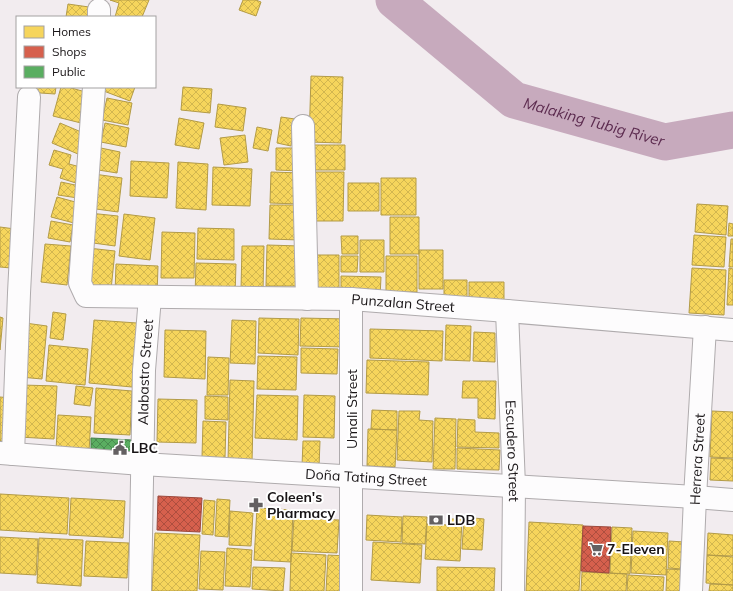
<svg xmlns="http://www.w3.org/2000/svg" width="733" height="591" viewBox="0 0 733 591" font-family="Mulish,sans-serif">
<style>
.homes{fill:url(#homes-cross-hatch);stroke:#b39b47}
.shops{fill:url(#shops-cross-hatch);stroke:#9d493c}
.public{fill:url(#public-cross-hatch);stroke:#46804a}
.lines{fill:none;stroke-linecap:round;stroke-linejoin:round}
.river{stroke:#c7aabd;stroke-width:37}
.minor-casing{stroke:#afabad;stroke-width:24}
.major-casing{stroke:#afabad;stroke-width:24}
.minor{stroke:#fdfcfd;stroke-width:22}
.major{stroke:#fdfcfd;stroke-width:22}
.labels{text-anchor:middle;stroke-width:4;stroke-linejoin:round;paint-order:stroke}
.street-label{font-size:14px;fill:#181416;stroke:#fff}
.poi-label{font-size:14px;font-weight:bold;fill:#181416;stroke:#fff;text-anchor:start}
.water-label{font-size:15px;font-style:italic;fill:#5c2b4f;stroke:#fff}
</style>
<defs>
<pattern id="homes-cross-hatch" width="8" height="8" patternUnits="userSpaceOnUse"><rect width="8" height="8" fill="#f6d55c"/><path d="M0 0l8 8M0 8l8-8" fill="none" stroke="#d2b64f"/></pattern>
<pattern id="shops-cross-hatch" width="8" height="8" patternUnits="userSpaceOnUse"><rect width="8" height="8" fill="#d6604d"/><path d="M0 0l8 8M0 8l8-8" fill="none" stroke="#ad4e3f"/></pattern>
<pattern id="public-cross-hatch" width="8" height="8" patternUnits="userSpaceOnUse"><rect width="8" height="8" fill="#5aae61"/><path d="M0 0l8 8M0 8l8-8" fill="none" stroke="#498c4f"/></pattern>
</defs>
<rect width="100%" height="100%" fill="#f2ecef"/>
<path class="homes" d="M 110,0 L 149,0 L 142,17 L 115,17 L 119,3 Z
M 243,0 L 256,0 L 261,2 L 256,16 L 239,10 Z
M 68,4 L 96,8 L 95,17 L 66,17 Z
M 311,76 L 343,77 L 341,143 L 309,142 Z
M 26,87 L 56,87 L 55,94 L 26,92 Z
M 61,87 L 68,87 L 89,93 L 81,123 L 53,116 Z
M 102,87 L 135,87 L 130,101 L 101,90 Z
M 183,87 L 212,89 L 210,113 L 181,110 Z
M 107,98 L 132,103 L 128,125 L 102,120 Z
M 218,104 L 246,108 L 243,131 L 215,127 Z
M 281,117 L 295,119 L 291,146 L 277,143 Z
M 179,118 L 204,123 L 199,149 L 175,145 Z
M 60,123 L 86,134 L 78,154 L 52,143 Z
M 105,123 L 129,128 L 126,147 L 101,142 Z
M 257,127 L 272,130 L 268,151 L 253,148 Z
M 245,135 L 248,162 L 224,165 L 220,138 Z
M 309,145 L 345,145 L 345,170 L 309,170 Z
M 96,147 L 120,152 L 117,173 L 92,169 Z
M 276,148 L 301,148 L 300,171 L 276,170 Z
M 54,150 L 71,155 L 69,164 L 84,168 L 79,184 L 60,178 L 63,169 L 49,165 Z
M 131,161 L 169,163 L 167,198 L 130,196 Z
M 178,162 L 208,164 L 206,210 L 176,208 Z
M 213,167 L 252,169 L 250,206 L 212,205 Z
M 271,172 L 301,173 L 300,204 L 270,203 Z
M 308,172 L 344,172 L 343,221 L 308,221 Z
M 94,174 L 122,178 L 118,212 L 89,208 Z
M 381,178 L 416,178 L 416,215 L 381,215 Z
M 61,182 L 80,186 L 78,198 L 58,195 Z
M 348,183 L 379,183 L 379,211 L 348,211 Z
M 57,197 L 79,203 L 74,223 L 51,217 Z
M 697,204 L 728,206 L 726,235 L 695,232 Z
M 270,205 L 300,205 L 300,240 L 269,239 Z
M 89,213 L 118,216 L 115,246 L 86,242 Z
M 124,214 L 155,218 L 150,260 L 119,256 Z
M 390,217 L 419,217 L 419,254 L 390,254 Z
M 51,221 L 73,225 L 70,242 L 48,238 Z
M 729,223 L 733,224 L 733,236 L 728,236 Z
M 0,227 L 15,229 L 11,268 L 0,267 Z
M 198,228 L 234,229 L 234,260 L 197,259 Z
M 162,232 L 195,233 L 194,278 L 161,278 Z
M 694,235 L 726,237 L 724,267 L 692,265 Z
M 341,236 L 358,236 L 358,254 L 342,254 Z
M 731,239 L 733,239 L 733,267 L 729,267 Z
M 360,240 L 384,240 L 384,272 L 360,272 Z
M 45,244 L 71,246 L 67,285 L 41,282 Z
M 267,245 L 300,246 L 299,286 L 266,286 Z
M 242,246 L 264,246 L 263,291 L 241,290 Z
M 88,248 L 115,251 L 111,290 L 84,288 Z
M 419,250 L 443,250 L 443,289 L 419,289 Z
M 308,255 L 339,255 L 339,297 L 308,297 Z
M 341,256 L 358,256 L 357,272 L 341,272 Z
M 386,256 L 417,256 L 417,292 L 386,292 Z
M 196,263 L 236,264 L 235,297 L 195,296 Z
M 116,264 L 158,266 L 157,296 L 115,294 Z
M 692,268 L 726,270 L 724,315 L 689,313 Z
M 729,268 L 733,269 L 733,305 L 727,305 Z
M 341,276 L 381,277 L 380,297 L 341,297 Z
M 444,280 L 467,280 L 467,304 L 444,304 Z
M 469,282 L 504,282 L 504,305 L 469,305 Z
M 53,312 L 66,314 L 63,340 L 50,338 Z
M 0,317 L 3,318 L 0,350 Z
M 259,318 L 299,319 L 298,355 L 258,353 Z
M 301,318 L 347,319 L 347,347 L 300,346 Z
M 94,320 L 137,323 L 132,387 L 89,383 Z
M 232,320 L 256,321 L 255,364 L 230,363 Z
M 25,323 L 47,326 L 42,379 L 20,377 Z
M 446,325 L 471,326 L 470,361 L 445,360 Z
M 370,329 L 443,331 L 442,361 L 370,358 Z
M 165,330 L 206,331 L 205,379 L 164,377 Z
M 474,332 L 495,333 L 495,362 L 473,361 Z
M 49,345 L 88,349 L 85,385 L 46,381 Z
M 301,348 L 338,349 L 337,374 L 301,373 Z
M 258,356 L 297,357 L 296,390 L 257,389 Z
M 208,357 L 229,358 L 228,395 L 207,395 Z
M 367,360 L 429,362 L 428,395 L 366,393 Z
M 230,380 L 254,381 L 252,462 L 228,461 Z
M 463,381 L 496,381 L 495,419 L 478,418 L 478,398 L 462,398 Z
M 22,385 L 57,386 L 54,439 L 19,437 Z
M 76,386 L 93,388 L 90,406 L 74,404 Z
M 96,388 L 132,391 L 130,435 L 94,433 Z
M 257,395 L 298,396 L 297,440 L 255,438 Z
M 304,395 L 335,396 L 334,438 L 303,437 Z
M 205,396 L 228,397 L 228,420 L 205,419 Z
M 0,397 L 12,398 L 9,442 L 0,441 Z
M 158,399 L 197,400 L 196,443 L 157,442 Z
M 372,410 L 397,411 L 397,430 L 371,429 Z
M 399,411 L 420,411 L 419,420 L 433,421 L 432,462 L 397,460 Z
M 712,411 L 733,412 L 733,458 L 710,457 Z
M 58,415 L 91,417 L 89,452 L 56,450 Z
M 435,418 L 456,419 L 455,469 L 433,469 Z
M 458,419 L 475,420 L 475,432 L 499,433 L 499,448 L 457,447 Z
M 203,421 L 226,422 L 225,458 L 202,457 Z
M 368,429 L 397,430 L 395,467 L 367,466 Z
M 303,441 L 320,441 L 319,467 L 302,466 Z
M 457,448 L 500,450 L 499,470 L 457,469 Z
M 711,458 L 733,459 L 733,481 L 710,480 Z
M 0,494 L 69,498 L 67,534 L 0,530 Z
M 71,498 L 125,501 L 123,538 L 69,535 Z
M 217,499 L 230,500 L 228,537 L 215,536 Z
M 204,500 L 215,501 L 213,535 L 202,534 Z
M 257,508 L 293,510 L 291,562 L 254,560 Z
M 230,511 L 253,513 L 251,546 L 229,545 Z
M 367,515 L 402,517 L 401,542 L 366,540 Z
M 403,516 L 427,517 L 425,544 L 402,543 Z
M 464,517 L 484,519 L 482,550 L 462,549 Z
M 294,518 L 339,520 L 337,553 L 292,551 Z
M 448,519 L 462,519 L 460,561 L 425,559 L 427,524 L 448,525 Z
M 529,522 L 583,525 L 579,591 L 526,591 Z
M 612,527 L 632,528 L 630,574 L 610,573 Z
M 633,531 L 668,533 L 666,575 L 631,573 Z
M 155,533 L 200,535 L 197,591 L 152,591 Z
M 708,533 L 733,535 L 733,556 L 707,555 Z
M 0,537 L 38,539 L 36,575 L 0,573 Z
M 39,538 L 83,540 L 81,586 L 37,583 Z
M 86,541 L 129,543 L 127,578 L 84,576 Z
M 669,541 L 684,542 L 683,569 L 668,568 Z
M 373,542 L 422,545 L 420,583 L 371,580 Z
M 227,548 L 252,550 L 250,587 L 225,586 Z
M 201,551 L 225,552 L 223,590 L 199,589 Z
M 291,553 L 326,555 L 324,591 L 290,591 Z
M 328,555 L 346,556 L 344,591 L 326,591 Z
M 707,555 L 733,557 L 733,585 L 706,583 Z
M 253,567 L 285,568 L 283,591 L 252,589 Z
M 437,567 L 495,568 L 494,591 L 437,591 Z
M 667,569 L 685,570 L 684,591 L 666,591 Z
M 582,572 L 627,574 L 626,591 L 581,591 Z
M 628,575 L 664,577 L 663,591 L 627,591 Z
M 710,584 L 733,585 L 733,591 L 709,591 Z"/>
<path class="shops" d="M 158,496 L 202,498 L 200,532 L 157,530 Z
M 583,526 L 611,527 L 609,573 L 581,571 Z"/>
<path class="public" d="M 91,438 L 132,440 L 131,457 L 91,456 Z"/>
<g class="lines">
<path class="river" id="s1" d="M 394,0 L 514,100 L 665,142 L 733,130"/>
<defs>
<g id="minor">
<path d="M 99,17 L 99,10"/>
<path id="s2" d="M 94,87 L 80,283 L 86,296 L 351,299 L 507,311 L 733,330"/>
<path d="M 303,126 L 307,299"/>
<path id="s3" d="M 507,311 L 514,486 L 513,591"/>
<path d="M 13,454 L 19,293 L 29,97"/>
<path id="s4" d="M 140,591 L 144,370 L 150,297"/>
<path d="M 351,591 L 351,299"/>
<path id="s5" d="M 691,591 L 695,497 L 705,327"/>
</g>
<g id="major">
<path id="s6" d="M 0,453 L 142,464 L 695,497 L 733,500"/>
</g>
</defs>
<use href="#minor" class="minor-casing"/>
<use href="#major" class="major-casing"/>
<use href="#minor" class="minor"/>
<use href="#major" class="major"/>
</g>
<defs>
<symbol id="civic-bare" viewBox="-9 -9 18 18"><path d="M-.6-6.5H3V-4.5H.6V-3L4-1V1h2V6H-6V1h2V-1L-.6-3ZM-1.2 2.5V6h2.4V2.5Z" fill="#646062" stroke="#fff" stroke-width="2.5" paint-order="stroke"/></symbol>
<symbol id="pharmacy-bare" viewBox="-9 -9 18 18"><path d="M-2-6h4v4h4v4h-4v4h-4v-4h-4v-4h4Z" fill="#646062" stroke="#fff" stroke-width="2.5" paint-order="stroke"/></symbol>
<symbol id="bank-bare" viewBox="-9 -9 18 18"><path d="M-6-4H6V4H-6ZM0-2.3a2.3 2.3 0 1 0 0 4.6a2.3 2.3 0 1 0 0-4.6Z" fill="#646062" stroke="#fff" stroke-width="2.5" paint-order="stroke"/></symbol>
<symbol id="supermarket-bare" viewBox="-9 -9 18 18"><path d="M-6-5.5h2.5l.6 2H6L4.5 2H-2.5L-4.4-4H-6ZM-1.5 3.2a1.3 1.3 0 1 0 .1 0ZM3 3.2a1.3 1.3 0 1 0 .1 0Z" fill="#646062" stroke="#fff" stroke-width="2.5" paint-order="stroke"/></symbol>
</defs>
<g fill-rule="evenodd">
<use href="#civic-bare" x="110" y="438" width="20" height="20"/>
<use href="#pharmacy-bare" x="246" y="495" width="20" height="20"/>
<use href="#bank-bare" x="426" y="510" width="20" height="20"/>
<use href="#supermarket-bare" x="586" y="539" width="20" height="20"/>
</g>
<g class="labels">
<g class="street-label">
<text dy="5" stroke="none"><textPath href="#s2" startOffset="528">Punzalan Street</textPath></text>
<text dy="5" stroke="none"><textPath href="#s4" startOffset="219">Alabastro Street</textPath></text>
<text transform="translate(352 409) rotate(-90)" y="5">Umali Street</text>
<text dy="5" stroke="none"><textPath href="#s3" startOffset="140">Escudero Street</textPath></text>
<text dy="5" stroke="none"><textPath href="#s5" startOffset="132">Herrera Street</textPath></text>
<text dy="5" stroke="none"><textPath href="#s6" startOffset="367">Doña Tating Street</textPath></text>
</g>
<g class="poi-label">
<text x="131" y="453">LBC</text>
<text x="267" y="502">Coleen's<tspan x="267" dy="16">Pharmacy</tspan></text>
<text x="447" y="525">LDB</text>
<text x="607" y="554">7-Eleven</text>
</g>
<g class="water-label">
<text dy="5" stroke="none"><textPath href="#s1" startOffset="239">Malaking Tubig River</textPath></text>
</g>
</g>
<rect x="16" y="16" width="140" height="72" fill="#ffffff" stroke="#a3a1a2"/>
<rect x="24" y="26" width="20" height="12" fill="#f6d55c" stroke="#a3a1a2"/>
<text x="52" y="36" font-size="12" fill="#181416">Homes</text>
<rect x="24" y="46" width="20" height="12" fill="#d6604d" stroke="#a3a1a2"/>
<text x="52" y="56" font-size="12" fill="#181416">Shops</text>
<rect x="24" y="66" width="20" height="12" fill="#5aae61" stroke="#a3a1a2"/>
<text x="52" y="76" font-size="12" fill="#181416">Public</text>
</svg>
